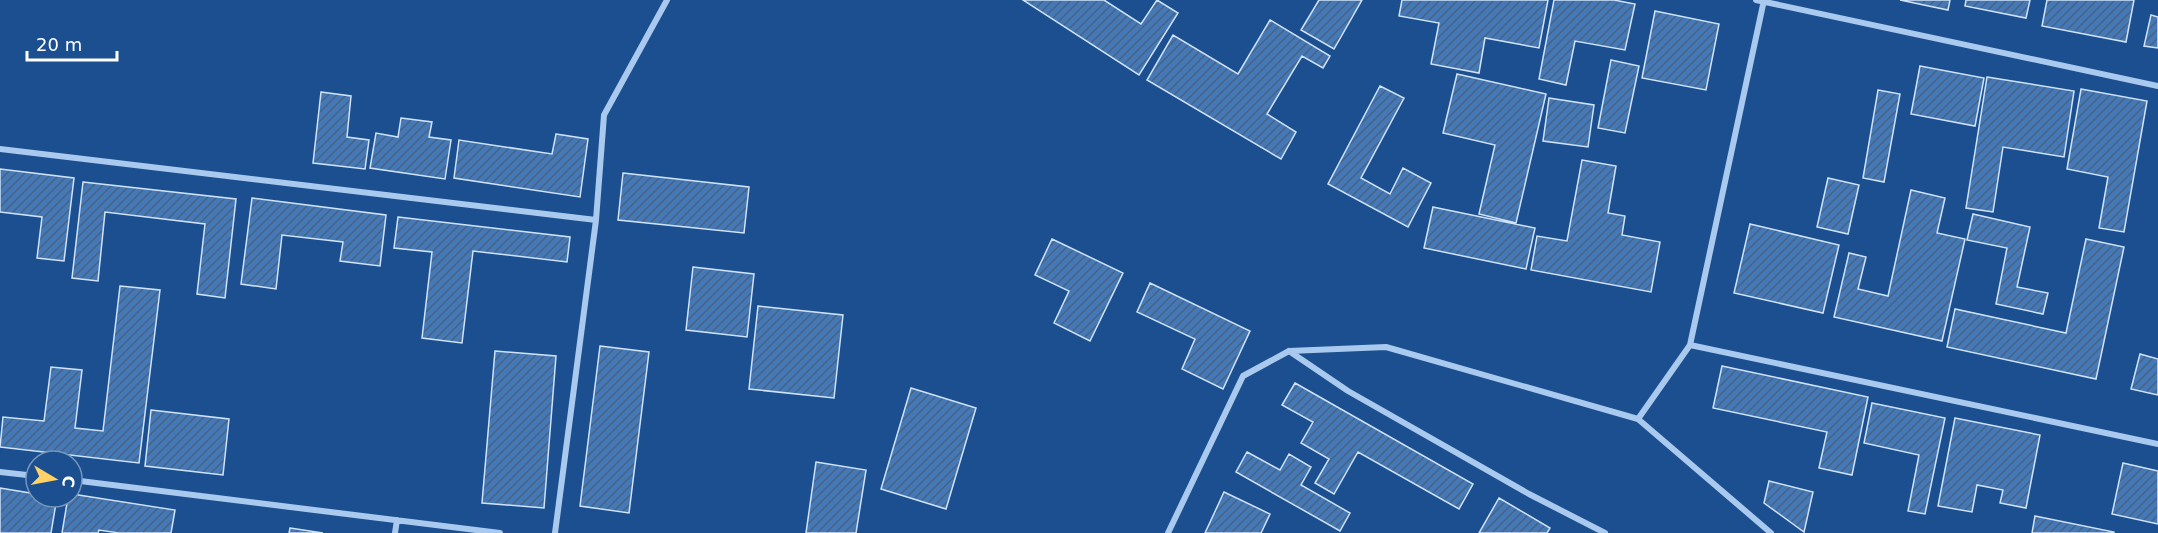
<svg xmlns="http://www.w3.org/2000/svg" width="2158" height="533" viewBox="0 0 2158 533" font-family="'DejaVu Sans',sans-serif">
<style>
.building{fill:url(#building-hatch);stroke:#cfe3fa;stroke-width:1.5}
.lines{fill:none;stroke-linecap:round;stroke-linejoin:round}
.street{stroke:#a9c9ee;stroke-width:6}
</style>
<defs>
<pattern id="building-hatch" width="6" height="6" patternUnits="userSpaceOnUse" patternTransform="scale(1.5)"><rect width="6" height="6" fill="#4478b7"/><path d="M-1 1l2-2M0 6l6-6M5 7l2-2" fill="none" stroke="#486282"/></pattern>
</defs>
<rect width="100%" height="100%" fill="#1b4f8f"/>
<path class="building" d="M 1023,0 L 1104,0 L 1141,24 L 1157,0 L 1178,13 L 1139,75 Z
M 1319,0 L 1362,0 L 1334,49 L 1301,30 Z
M 1402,0 L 1548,0 L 1539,48 L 1485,38 L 1479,73 L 1431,64 L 1439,23 L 1399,16 Z
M 1554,0 L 1614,0 L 1635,4 L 1625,50 L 1575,41 L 1566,85 L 1539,79 Z
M 1900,0 L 1950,0 L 1948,10 Z
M 1966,0 L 2030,0 L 2026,18 L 1965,6 Z
M 2047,0 L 2134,0 L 2126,42 L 2042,26 Z
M 1655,11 L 1719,24 L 1706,90 L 1642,78 Z
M 2151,15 L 2158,17 L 2158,48 L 2144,46 Z
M 1270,20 L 1330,56 L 1323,68 L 1302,56 L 1267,114 L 1296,132 L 1281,159 L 1147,80 L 1173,35 L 1238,74 Z
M 1611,60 L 1639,66 L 1625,133 L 1598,128 Z
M 1920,66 L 1984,78 L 1975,126 L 1911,114 Z
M 1457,74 L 1546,94 L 1516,223 L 1479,214 L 1495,145 L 1443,133 Z
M 1987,77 L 2074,91 L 2064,157 L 2003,147 L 1993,212 L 1966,208 Z
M 1380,86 L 1404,98 L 1361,178 L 1390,194 L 1403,168 L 1431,183 L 1408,227 L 1328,184 Z
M 2081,89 L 2147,101 L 2124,232 L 2099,228 L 2108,177 L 2067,169 Z
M 1878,90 L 1900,94 L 1884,182 L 1863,178 Z
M 321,92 L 351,96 L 347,137 L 369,140 L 365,169 L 313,163 Z
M 1549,98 L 1594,105 L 1588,147 L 1543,141 Z
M 401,118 L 432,122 L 429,137 L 451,140 L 445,179 L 370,168 L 376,133 L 398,137 Z
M 556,134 L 588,139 L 580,197 L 454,178 L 459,140 L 552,154 Z
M 1582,160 L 1616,166 L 1608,213 L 1625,216 L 1622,235 L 1660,242 L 1651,292 L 1531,270 L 1537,236 L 1567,241 Z
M 0,169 L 74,178 L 64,261 L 37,258 L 42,217 L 0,212 Z
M 623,173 L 749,187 L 744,233 L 618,220 Z
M 1828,178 L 1859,185 L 1848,234 L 1817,227 Z
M 83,182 L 236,199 L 225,298 L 197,294 L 205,224 L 105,212 L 98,281 L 72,278 Z
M 1911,190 L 1945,198 L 1937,233 L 1965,239 L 1942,341 L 1834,317 L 1849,253 L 1866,257 L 1858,289 L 1888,296 Z
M 252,198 L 386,215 L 380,266 L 340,261 L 343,242 L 282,235 L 276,289 L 241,284 Z
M 1433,207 L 1535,228 L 1526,269 L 1424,248 Z
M 1973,214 L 2030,227 L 2017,287 L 2048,293 L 2043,314 L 1996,304 L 2007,248 L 1967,240 Z
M 398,217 L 570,237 L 567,262 L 473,251 L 462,343 L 422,338 L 432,252 L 394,248 Z
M 1750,224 L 1839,245 L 1823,313 L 1734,293 Z
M 1052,239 L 1123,273 L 1090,341 L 1054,323 L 1069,291 L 1035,275 Z
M 2086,239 L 2124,247 L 2096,379 L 1947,347 L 1955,309 L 2066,333 Z
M 693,267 L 754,274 L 747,337 L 686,330 Z
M 1150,283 L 1250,331 L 1223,389 L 1182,369 L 1195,339 L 1137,312 Z
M 120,286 L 160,290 L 139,463 L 0,447 L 3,417 L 44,421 L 51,367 L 82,370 L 75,428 L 103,431 Z
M 758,306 L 843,315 L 834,398 L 749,389 Z
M 600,346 L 649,352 L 629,513 L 580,506 Z
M 495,351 L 556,356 L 544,508 L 482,503 Z
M 2140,354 L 2158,359 L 2158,395 L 2131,389 Z
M 1722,366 L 1868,397 L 1852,475 L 1819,468 L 1827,432 L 1713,408 Z
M 1295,383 L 1473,484 L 1459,509 L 1358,452 L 1334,494 L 1315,483 L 1329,459 L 1301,443 L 1313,422 L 1282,405 Z
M 911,388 L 976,408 L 946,509 L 881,489 Z
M 1872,403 L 1945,418 L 1925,514 L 1908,511 L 1919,455 L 1864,443 Z
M 151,410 L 229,419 L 223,475 L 145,466 Z
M 1955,418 L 2040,435 L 2026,508 L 2000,503 L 2003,490 L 1977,485 L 1972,512 L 1938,506 Z
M 1247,452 L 1280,470 L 1289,454 L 1311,467 L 1301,485 L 1350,513 L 1340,531 L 1236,472 Z
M 816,462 L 866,470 L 856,533 L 806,533 Z
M 2123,463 L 2158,471 L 2158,524 L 2112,514 Z
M 1769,481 L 1813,492 L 1804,532 L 1764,503 Z
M 0,488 L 36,494 L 36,497 L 57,497 L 51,533 L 0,533 Z
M 1224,492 L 1270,514 L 1261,533 L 1205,533 Z
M 72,494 L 175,510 L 171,533 L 119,533 L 99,530 L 98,533 L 62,533 L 68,497 L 72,497 Z
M 1499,498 L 1550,528 L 1547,533 L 1479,533 Z
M 2035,516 L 2114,532 L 2114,533 L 2032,533 Z
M 290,528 L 323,533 L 289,533 Z"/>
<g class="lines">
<path class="street" d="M 1756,0 L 2158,86
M 0,149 L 596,220 L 604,115 L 667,0
M 1690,345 L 2158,444
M 1289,351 L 1348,391 L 1529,494 L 1605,533
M 1638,419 L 1771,533
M 0,472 L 36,476
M 72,480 L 500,533
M 395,533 L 397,520
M 555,533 L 596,220
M 1168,533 L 1243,376 L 1289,351 L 1386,347 L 1638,419 L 1690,345 L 1764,0"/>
</g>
<g transform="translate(54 479) rotate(100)"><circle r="28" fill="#1b4f8f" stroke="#7695bc" stroke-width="1.5"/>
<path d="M0-4.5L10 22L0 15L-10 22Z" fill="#ffd166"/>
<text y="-9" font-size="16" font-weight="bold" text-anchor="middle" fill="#ffffff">С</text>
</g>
<path d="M27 51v9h90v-9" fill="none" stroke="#ffffff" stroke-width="3"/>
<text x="36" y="51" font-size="18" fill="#ffffff" stroke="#1b4f8f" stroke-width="4.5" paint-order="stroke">20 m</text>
</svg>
